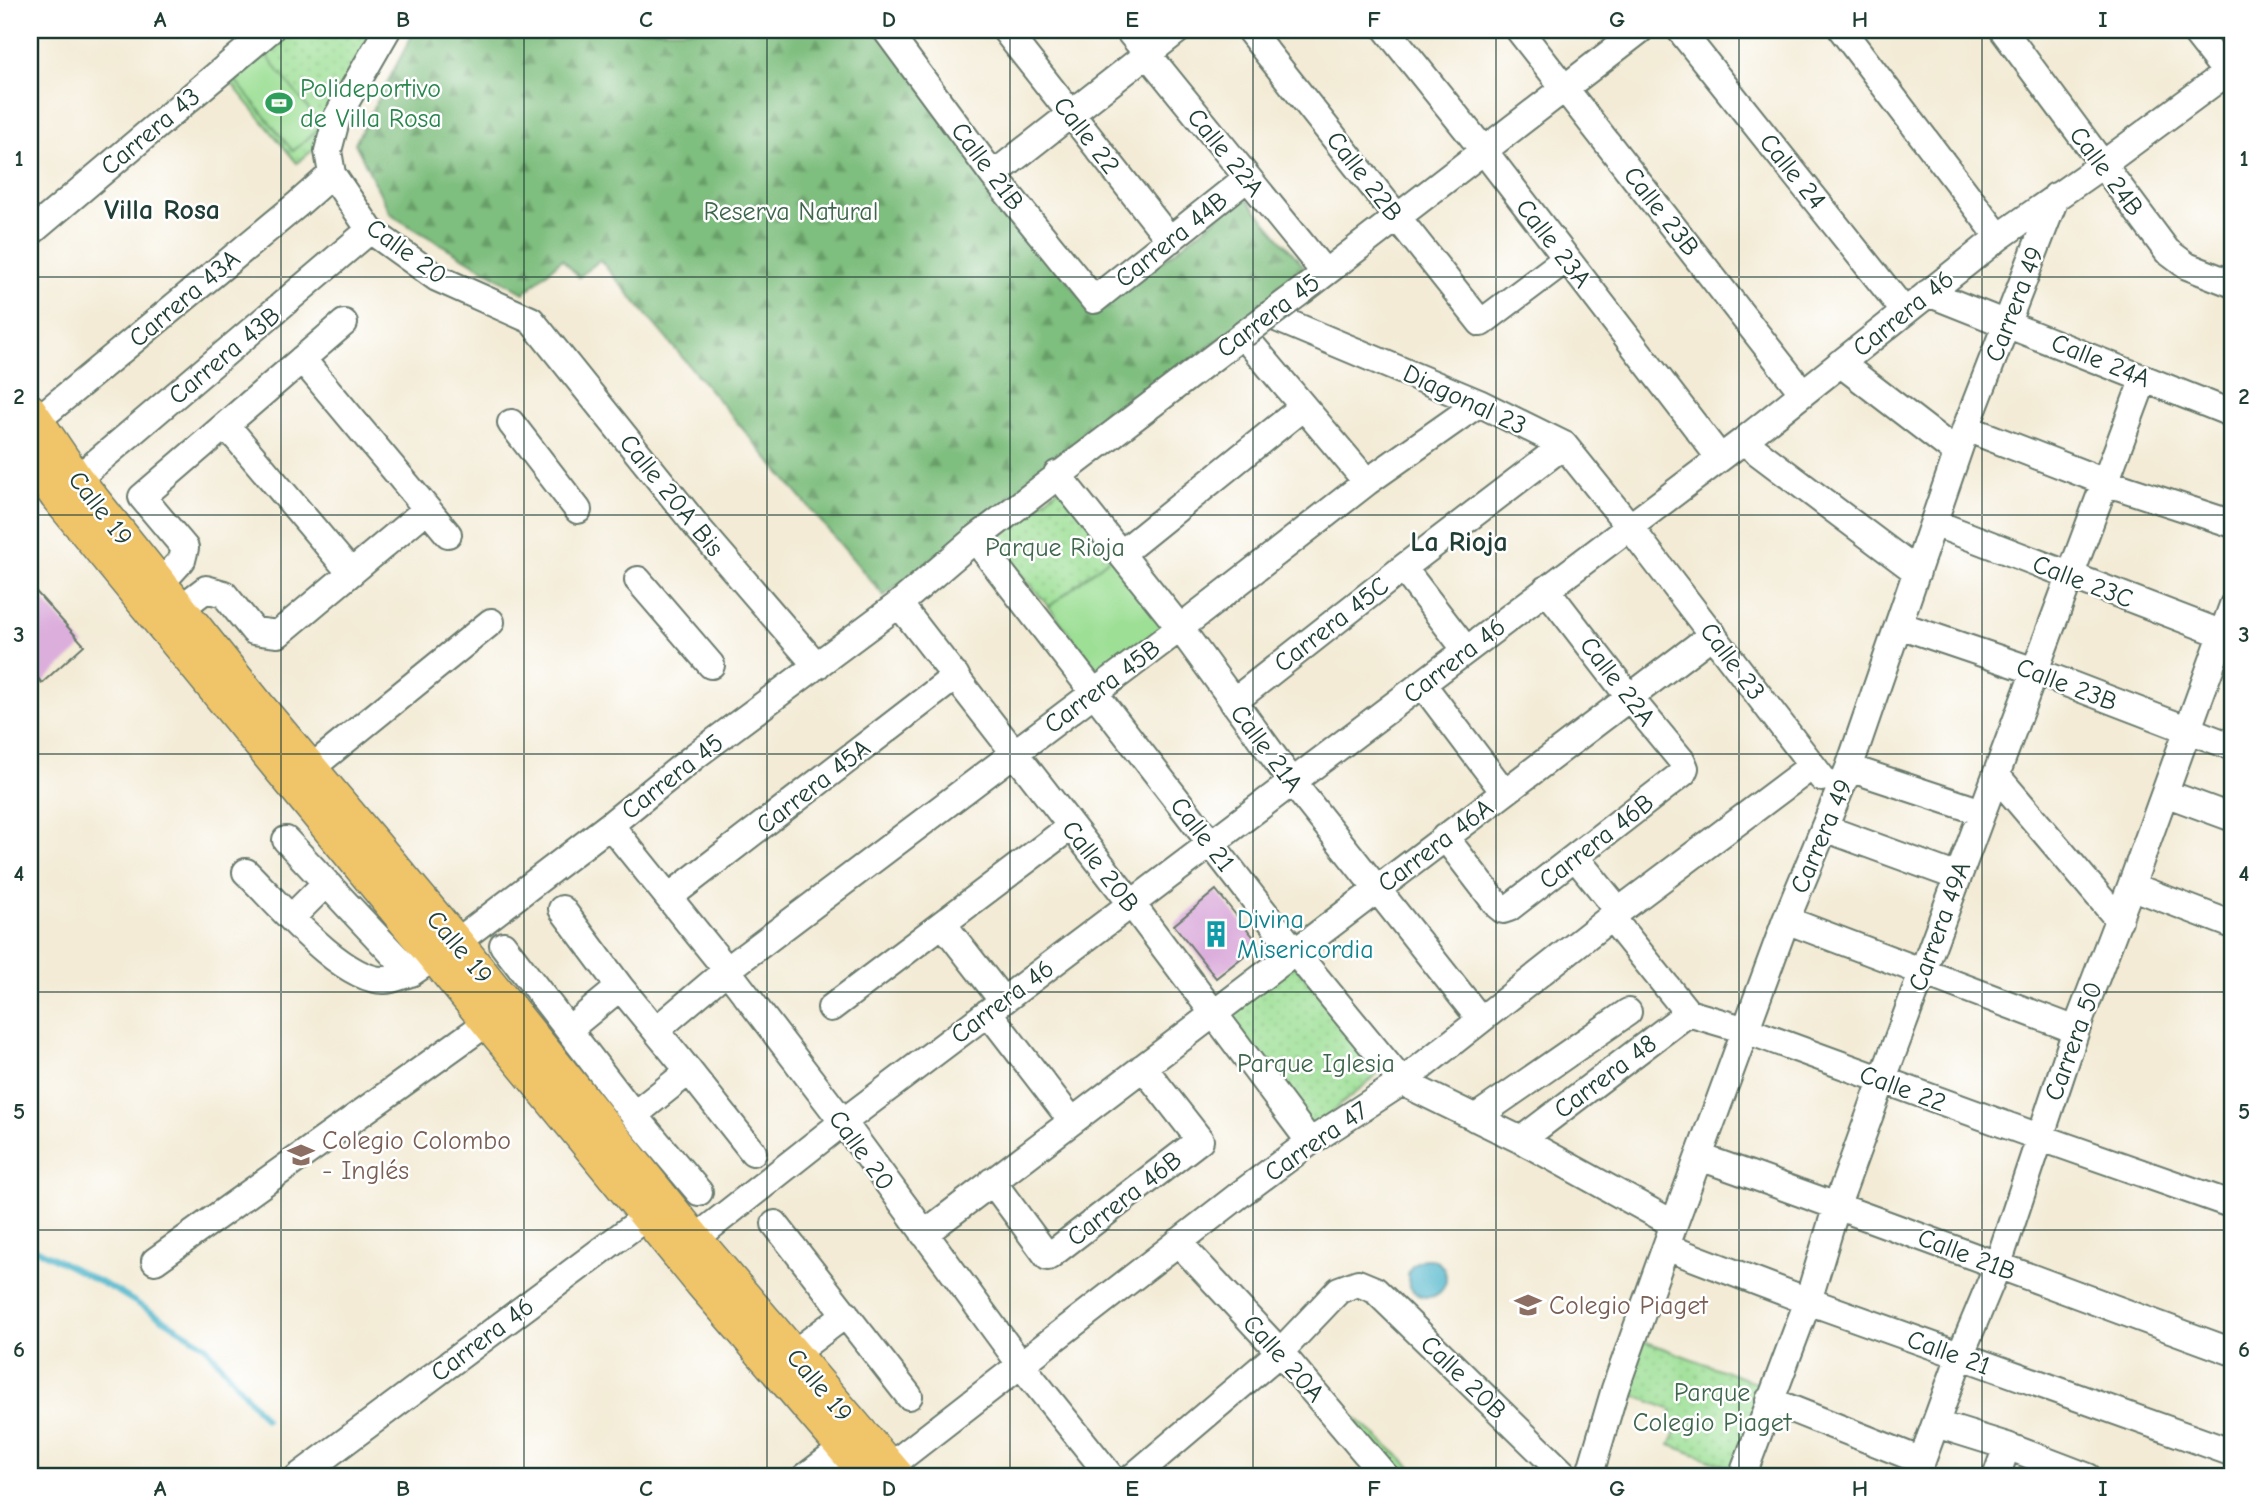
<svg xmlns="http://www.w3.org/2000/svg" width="2263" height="1507" viewBox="0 0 2263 1507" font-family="'Comic Neue',sans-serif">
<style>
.forest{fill:url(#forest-firs);stroke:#4e7e59;stroke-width:2}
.park{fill:url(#park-dots);stroke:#5e8e64;stroke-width:2}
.pitch{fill:#9ddf95;stroke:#5e8e64;stroke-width:2}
.water{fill:#4bb4c9;stroke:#35787e;stroke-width:2}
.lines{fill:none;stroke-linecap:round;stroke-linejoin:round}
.stream{stroke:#4bb4c9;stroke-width:6}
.building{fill:#dcaedc}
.minor-casing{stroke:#697a6c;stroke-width:30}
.major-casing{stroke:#697a6c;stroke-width:35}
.minor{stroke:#fff;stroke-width:26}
.major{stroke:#f0c469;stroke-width:32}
.minor-bridge-casing{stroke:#697a6c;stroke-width:30;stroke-linecap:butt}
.minor-bridge{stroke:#fff;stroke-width:26}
.grid{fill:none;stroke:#1f3d34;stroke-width:2;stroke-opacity:0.55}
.labels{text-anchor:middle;stroke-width:5;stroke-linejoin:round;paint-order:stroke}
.leisure-label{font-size:26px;fill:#27864d;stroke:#fff;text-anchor:start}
.street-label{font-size:26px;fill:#1f3d34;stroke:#fff}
.park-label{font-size:26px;fill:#3e664c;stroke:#fff}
.culture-label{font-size:26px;fill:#0d838f;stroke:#fff;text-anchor:start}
.education-label{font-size:26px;fill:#785e54;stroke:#fff;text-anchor:start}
.neighbourhood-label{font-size:28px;font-weight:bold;fill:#1f3d34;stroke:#fff}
.neatline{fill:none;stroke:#1f3d34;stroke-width:2.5}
.grid-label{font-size:23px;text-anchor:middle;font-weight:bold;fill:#1f3d34}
</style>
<defs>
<pattern id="forest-firs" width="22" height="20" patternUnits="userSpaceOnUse" patternTransform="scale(1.75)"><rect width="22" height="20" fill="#7ebe7e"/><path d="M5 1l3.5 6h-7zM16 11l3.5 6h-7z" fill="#679c68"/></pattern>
<pattern id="park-dots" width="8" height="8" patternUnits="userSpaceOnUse" patternTransform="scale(1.75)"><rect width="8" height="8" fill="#9ddf95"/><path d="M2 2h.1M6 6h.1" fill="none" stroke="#87c081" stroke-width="1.8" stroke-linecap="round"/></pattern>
</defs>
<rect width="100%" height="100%" fill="#fff"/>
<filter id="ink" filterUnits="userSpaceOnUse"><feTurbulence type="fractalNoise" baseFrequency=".0143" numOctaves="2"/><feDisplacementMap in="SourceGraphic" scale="14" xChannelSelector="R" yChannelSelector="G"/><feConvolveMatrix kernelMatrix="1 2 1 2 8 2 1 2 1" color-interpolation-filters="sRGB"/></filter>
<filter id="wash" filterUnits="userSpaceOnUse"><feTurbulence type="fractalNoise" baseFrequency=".00686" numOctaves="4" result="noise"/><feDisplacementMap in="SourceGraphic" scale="28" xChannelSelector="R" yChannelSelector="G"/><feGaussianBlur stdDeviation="1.57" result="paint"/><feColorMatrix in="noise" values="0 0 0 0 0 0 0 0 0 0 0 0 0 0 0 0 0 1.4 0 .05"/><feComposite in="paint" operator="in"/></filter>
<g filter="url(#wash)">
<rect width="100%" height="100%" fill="#f3ebd5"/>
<path class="forest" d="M 415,30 L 876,30 L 1095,315 L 1244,196 L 1308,271 L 884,596 L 600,260 L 579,277 L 562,259 L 524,293 L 391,215 L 355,143 Z"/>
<path class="park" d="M 287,30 L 375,30 L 319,145 L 297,163 L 228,79 Z
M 1060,487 L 1116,553 L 1049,607 L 994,542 Z
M 1292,962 L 1384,1069 L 1310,1130 L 1220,1019 Z
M 1644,1341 L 1762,1385 L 1732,1468 L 1670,1445 L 1677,1430 L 1667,1425 L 1672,1410 L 1625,1392 Z
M 1296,1366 L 1423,1477 L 1390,1477 Z"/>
<path class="pitch" d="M 266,55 L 322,126 L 293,151 L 235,80 Z
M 1116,553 L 1172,622 L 1103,677 L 1049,607 Z"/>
<path class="water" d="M1408 1278a19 19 0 1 1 38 0a19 19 0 1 1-38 0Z"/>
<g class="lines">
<path class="stream" d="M 30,1246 L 117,1291 L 205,1345 L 265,1419"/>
</g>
<g id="blocks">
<path class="building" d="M 30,585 L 84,645 L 42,683 L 30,669 Z
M 1216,890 L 1259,944 L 1216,978 L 1174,925 Z"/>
</g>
</g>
<g filter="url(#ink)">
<use href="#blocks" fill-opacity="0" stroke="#697a6c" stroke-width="2"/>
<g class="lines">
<defs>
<path id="minor" d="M 387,30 L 337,117 L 328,151 L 332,174 L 370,230 L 437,278 L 531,320 L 699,529 L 817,666
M 886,30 L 993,175 L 1094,300 L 1247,178
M 1005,30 L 1170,240
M 1128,30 L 1325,273
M 1249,30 L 1481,323 L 1566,259
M 1387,30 L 1484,151 L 1720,458
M 1519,30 L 1803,393
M 1680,30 L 1905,312
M 1842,30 L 1999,237
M 2003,30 L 2167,251 L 2187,266 L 2233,284
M 2193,30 L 2233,81
M 993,175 L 1178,30
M 30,233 L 270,30
M 1303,290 L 1640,30
M 1928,293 L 2233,414
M 1269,315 L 1479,403 L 1564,445 L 1629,526 L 1822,778
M 1243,335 L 1367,482
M 302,359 L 448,534
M 1840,363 L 1957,453
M 36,421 L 298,204 L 332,174
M 511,423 L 578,510
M 226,425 L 351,573
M 1966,428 L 2105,482 L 2233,524
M 1743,441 L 1917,572
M 1057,474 L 1180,628 L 1293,783 L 1480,1019
M 77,479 L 370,230
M 1934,523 L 2233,638
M 975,539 L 1295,952 L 1402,1082 L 1521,1140 L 1674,1224
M 1122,553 L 1303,407
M 1403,568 L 1466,650
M 638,580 L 711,665
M 160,584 L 182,560 L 185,548 L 142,497 L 344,323
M 899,604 L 975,539 L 1244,334
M 181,608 L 206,589 L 224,594 L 254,631 L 278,634 L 427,509
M 1899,625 L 2035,671 L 2233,747
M 1423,685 L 1504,792
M 1233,702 L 1403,568 L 1564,445
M 1849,768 L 1982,812
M 310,769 L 491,622
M 1996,775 L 2119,920
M 2165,793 L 2233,818
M 610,825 L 727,970 L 843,1122 L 1021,1365 L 1111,1477
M 1824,828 L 1958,877
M 1445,837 L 1498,906 L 1503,910 L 1509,908 L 1683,773 L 1685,768 L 1682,761 L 1630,698 L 1546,589
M 286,840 L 411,973 L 435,957
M 1575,857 L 1619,911
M 246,872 C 276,901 342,982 385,980 C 393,980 403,975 411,973
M 2131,886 L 2233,925
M 669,897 L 956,676
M 562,909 L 620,987
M 292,917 L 326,883
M 1611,917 L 1688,1013 L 1746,1030 L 2039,1137 L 2233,1205
M 1786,920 L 2076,1030
M 943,924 L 1003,1001
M 457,942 L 610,825 L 695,756 L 899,604 L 1131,903 L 1310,1142
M 503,945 L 634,1115 L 689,1071 L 620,987 L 569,1029
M 831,1008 L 1070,827
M 988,1012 L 1072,1121
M 656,1030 L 727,970 L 1180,628 L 1367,482 L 1479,403
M 689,1071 L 753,1152
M 634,1115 L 699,1192
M 1475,1118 L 1628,1012
M 1521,1140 L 1688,1013
M 1700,1157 C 1879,1220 2055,1287 2233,1352
M 992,1181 L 1048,1257 L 1200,1140 L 1143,1067
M 775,1224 L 909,1396
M 924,1234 L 1713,634
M 1178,1242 L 1280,1352 L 1386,1477
M 1666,1247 L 1808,1301 L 2233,1453
M 681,1250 L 843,1122 L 1743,441 L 1999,237 L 2102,165 L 2233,68
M 155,1261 L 488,1022
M 793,1354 L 846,1314
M 1769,1400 L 1922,1461
M 1936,1424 L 2007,1446 L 2088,1477
M 889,1467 L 1243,1192 L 1310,1142 L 1402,1082 L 1619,911 L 1812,766
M 298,1477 L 662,1205
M 805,1477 L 842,1449
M 1133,1477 L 1280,1352 L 1339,1290 L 1358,1283 L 1375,1290 L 1567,1477
M 1589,1477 L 1615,1389 L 1674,1224 L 1786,920 L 1849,768 L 1966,428 L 2056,196
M 1742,1477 L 1808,1301 L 1837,1205 L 1882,1081 L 2144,378
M 1916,1477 L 1960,1356 L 1997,1267 L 2076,1030 L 2131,886 L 2233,605
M 1996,1477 L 2007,1446"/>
<path id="major" d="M 30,410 L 77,479 L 258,705 L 457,942 L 695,1238 L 899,1477
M 30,458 L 56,496 L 701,1283 L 868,1477"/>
</defs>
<use href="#minor" class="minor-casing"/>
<use href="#major" class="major-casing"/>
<use href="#minor" class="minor"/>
<use href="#major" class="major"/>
<defs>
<path id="minor-bridge" d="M 1244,334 L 1303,290"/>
</defs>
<use href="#minor-bridge" class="minor-bridge-casing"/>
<use href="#minor-bridge" class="minor-bridge"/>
</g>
</g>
<path class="grid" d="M 281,30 L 281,1477M 524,30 L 524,1477M 767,30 L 767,1477M 1010,30 L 1010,1477M 1253,30 L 1253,1477M 1496,30 L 1496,1477M 1739,30 L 1739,1477M 1982,30 L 1982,1477M 30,277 L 2233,277M 30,515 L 2233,515M 30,754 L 2233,754M 30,992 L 2233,992M 30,1230 L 2233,1230"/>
<defs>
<symbol id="stadium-bare" viewBox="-9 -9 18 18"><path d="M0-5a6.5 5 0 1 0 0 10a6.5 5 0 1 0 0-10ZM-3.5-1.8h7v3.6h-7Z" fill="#2e9e5b" stroke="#fff" stroke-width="2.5" paint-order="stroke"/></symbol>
<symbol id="building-bare" viewBox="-9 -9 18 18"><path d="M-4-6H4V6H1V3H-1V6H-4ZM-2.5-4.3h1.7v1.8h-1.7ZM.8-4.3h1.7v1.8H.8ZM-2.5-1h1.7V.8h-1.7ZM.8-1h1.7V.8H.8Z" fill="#0f9aa8" stroke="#fff" stroke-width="2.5" paint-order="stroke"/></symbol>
<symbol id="university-bare" viewBox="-9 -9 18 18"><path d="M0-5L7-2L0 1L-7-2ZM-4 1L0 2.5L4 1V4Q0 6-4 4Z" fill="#8d6e63" stroke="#fff" stroke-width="2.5" paint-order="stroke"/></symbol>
<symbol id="school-bare" viewBox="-9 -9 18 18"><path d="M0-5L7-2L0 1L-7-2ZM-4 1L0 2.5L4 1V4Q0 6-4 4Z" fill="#8d6e63" stroke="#fff" stroke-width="2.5" paint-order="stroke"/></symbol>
</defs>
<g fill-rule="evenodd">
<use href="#stadium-bare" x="260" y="84" width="38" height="38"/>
<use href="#building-bare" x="1197" y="915" width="38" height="38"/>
<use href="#university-bare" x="282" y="1136" width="38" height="38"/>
<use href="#school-bare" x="1509" y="1286" width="38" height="38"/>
</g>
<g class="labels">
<g class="leisure-label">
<text x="300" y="97">Polideportivo<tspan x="300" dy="30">de Villa Rosa</tspan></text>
</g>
<g class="street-label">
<text transform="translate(150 131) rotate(-40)" y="9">Carrera 43</text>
<text transform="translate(1087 135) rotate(52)" y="9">Calle 22</text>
<text transform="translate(1226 152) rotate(51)" y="9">Calle 22A</text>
<text transform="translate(988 166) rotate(53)" y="9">Calle 21B</text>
<text transform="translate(1793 171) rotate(51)" y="9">Calle 24</text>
<text transform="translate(2107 171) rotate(53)" y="9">Calle 24B</text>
<text transform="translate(1365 176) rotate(52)" y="9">Calle 22B</text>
<text transform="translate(1662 211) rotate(52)" y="9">Calle 23B</text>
<text transform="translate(1171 239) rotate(-39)" y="9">Carrera 44B</text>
<text transform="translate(1554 243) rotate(52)" y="9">Calle 23A</text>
<text transform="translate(407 251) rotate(36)" y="9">Calle 20</text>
<text transform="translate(184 298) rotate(-40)" y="9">Carrera 43A</text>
<text transform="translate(2014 304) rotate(-69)" y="9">Carrera 49</text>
<text transform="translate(1903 313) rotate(-39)" y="9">Carrera 46</text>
<text transform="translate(1268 315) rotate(-37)" y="9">Carrera 45</text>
<text transform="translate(224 355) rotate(-40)" y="9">Carrera 43B</text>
<text transform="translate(2101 360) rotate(22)" y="9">Calle 24A</text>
<text transform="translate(1465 399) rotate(25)" y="9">Diagonal 23</text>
<text transform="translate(672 495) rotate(51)" y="9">Calle 20A Bis</text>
<text transform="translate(101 508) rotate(52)" y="9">Calle 19</text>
<text transform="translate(2083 581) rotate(21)" y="9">Calle 23C</text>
<text transform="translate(1331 624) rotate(-38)" y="9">Carrera 45C</text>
<text transform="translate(1454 660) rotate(-38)" y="9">Carrera 46</text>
<text transform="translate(1733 661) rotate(53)" y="9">Calle 23</text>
<text transform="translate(1618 681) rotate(52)" y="9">Calle 22A</text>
<text transform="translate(2067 684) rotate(21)" y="9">Calle 23B</text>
<text transform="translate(1102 686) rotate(-37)" y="9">Carrera 45B</text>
<text transform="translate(1267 748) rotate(53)" y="9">Calle 21A</text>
<text transform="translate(672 776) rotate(-38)" y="9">Carrera 45</text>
<text transform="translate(813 786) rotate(-38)" y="9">Carrera 45A</text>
<text transform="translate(1203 834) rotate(52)" y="9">Calle 21</text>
<text transform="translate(1821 836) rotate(-67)" y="9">Carrera 49</text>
<text transform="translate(1596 841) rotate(-38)" y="9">Carrera 46B</text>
<text transform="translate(1435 845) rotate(-37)" y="9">Carrera 46A</text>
<text transform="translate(1101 866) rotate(52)" y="9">Calle 20B</text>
<text transform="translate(1939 926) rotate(-70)" y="9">Carrera 49A</text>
<text transform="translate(460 947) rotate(50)" y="9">Calle 19</text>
<text transform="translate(1002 1001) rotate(-37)" y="9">Carrera 46</text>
<text transform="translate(2073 1041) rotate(-70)" y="9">Carrera 50</text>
<text transform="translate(1605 1076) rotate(-37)" y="9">Carrera 48</text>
<text transform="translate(1903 1088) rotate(20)" y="9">Calle 22</text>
<text transform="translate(1316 1141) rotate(-35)" y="9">Carrera 47</text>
<text transform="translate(862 1150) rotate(54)" y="9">Calle 20</text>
<text transform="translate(1124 1198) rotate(-38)" y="9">Carrera 46B</text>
<text transform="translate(1967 1254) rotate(21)" y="9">Calle 21B</text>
<text transform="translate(482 1339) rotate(-37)" y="9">Carrera 46</text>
<text transform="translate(1949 1352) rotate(20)" y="9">Calle 21</text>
<text transform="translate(1284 1358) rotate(48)" y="9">Calle 20A</text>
<text transform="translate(1464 1377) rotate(44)" y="9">Calle 20B</text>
<text transform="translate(820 1385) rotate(50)" y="9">Calle 19</text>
</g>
<g class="park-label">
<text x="791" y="220">Reserva Natural</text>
<text x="1055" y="556">Parque Rioja</text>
<text x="1316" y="1072">Parque Iglesia</text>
<text x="1712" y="1401">Parque<tspan x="1712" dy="30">Colegio Piaget</tspan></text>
</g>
<g class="culture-label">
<text x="1237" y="928">Divina<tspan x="1237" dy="30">Misericordia</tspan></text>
</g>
<g class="education-label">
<text x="322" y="1149">Colegio Colombo<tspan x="322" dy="30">- Inglés</tspan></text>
<text x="1549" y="1314">Colegio Piaget</text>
</g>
<g class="neighbourhood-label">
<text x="162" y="219">Villa Rosa</text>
<text x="1459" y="551">La Rioja</text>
</g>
</g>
<rect width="2263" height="1507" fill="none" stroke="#fff" stroke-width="77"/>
<rect x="38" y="38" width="2186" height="1430" class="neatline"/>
<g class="grid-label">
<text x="160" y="27">A</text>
<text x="403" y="27">B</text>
<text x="646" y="27">C</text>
<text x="889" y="27">D</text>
<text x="1132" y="27">E</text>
<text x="1374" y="27">F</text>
<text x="1617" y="27">G</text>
<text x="1860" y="27">H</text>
<text x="2103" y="27">I</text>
<text x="19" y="166">1</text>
<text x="2244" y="166">1</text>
<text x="19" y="404">2</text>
<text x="2244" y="404">2</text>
<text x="19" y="642">3</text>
<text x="2244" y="642">3</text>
<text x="19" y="881">4</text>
<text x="2244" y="881">4</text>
<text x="19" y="1119">5</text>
<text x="2244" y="1119">5</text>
<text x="19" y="1357">6</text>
<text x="2244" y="1357">6</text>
<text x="160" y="1496">A</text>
<text x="403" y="1496">B</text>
<text x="646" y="1496">C</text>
<text x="889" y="1496">D</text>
<text x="1132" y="1496">E</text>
<text x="1374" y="1496">F</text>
<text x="1617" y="1496">G</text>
<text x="1860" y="1496">H</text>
<text x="2103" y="1496">I</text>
</g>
</svg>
